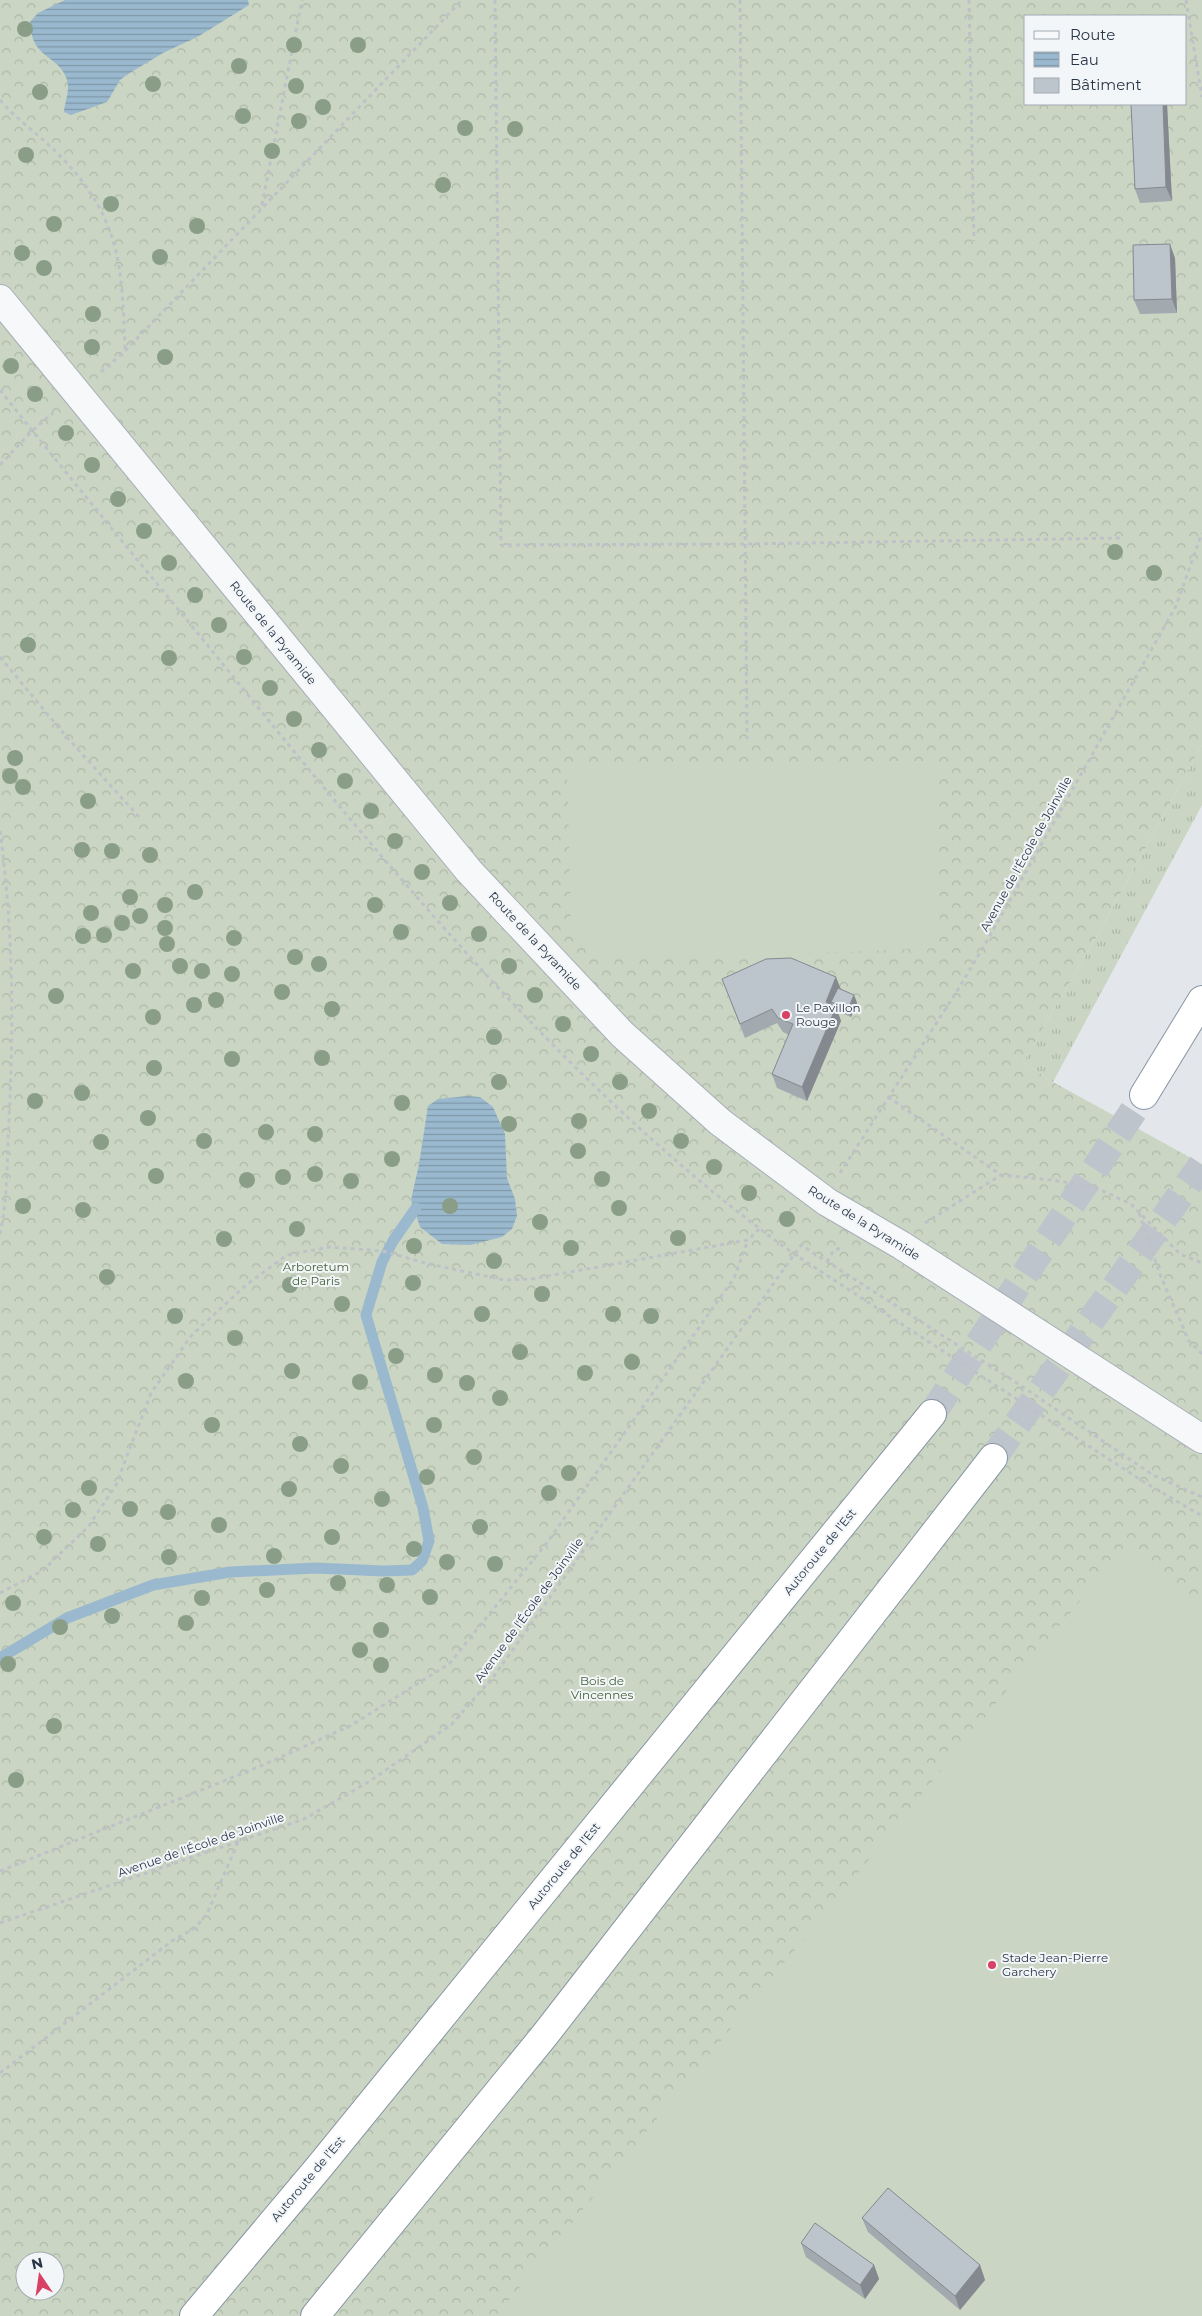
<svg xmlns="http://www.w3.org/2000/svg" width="1202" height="2316" viewBox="0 0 1202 2316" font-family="Montserrat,sans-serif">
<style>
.grass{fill:url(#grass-tufts)}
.forest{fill:url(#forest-crowns);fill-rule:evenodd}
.garden{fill:#cad6c3}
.water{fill:url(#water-rules)}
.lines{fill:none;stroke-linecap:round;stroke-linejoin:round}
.stream{stroke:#9bb9ce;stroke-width:11}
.highway-tunnel{stroke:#bec4cb;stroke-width:28;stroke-dasharray:28 14;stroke-linecap:butt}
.minor-casing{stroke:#a7aeb7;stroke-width:30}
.highway-casing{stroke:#8996a4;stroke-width:30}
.path{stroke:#bdc2c8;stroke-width:3;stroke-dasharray:4 4;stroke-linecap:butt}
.minor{stroke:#f6f8fa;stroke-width:28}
.highway{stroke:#fff;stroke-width:28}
.tree{fill:#8a9e87}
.wall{fill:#a2a9af}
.shaded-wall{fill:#84898f}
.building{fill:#bcc4cc;stroke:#84898f}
.poi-dot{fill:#d84066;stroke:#f3f6f9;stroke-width:2}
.labels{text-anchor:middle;stroke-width:4;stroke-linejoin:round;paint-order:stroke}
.street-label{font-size:12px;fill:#293646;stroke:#f3f6f9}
.poi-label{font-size:12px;fill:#293646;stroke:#f3f6f9;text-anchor:start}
.park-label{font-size:12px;fill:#426235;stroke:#f3f6f9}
</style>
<defs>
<pattern id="grass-tufts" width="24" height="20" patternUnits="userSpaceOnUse" patternTransform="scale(1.25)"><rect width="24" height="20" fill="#cad6c3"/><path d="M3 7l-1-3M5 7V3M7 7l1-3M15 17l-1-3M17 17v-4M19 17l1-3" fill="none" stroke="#aeb8a9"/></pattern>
<pattern id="forest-crowns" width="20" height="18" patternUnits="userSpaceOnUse" patternTransform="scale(1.25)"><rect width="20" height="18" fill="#cad6c3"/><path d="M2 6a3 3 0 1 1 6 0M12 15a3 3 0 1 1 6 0" fill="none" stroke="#aeb8a9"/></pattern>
<pattern id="water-rules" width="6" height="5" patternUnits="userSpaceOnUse" patternTransform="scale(1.25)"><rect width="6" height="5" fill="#9bb9ce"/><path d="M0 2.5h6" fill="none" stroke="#7e97a9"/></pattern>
</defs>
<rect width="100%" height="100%" fill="#e3e7ec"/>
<path class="grass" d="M 1202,745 L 1202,805 L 1053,1082 L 1023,1062 L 1101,929 Z"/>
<path class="forest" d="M 0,0 L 1202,0 L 1202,745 L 1101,929 L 1023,1062 L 1053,1082 L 1202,1164 L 1202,2316 L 0,2316 ZM 1026,16 L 1186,16 L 1186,104 L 1026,104 ZM 25,2261 L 55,2261 L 55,2291 L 25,2291 Z"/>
<path class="garden" d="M 937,761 L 940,918 L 936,948 L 846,952 L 594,954 L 571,925 L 567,763 Z
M 1128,1542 L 1202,1615 L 1202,2316 L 496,2316 Z"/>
<path class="water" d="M 65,0 L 248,0 L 249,5 L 199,36 L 163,53 L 128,74 L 120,80 L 107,102 L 71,115 L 64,112 C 65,101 70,91 67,80 C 59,54 31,60 30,22 L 38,13 Z
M 467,1096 L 480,1097 L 493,1107 L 505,1134 L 507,1178 L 515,1199 L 517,1216 L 512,1229 L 502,1237 L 470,1245 L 442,1244 L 420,1227 L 411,1200 L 419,1164 L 428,1106 L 438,1099 Z"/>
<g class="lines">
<path class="stream" d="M 0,1658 L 67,1618 L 153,1585 L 230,1572 L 316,1568 L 383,1571 L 412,1570 L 422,1561 L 429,1541 L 423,1508 L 366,1315 L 382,1262 L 393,1241 L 416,1208"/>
<path class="highway-tunnel" d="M 932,1414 L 1144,1095
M 993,1458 L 1202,1165"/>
<defs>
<path id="minor" d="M 0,299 L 469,871 L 622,1034 L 720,1122 L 827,1202 L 901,1245 L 1202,1439"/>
<path id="highway" d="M 1144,1095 L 1202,1000
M 194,2316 L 320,2166 L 932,1414
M 315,2316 L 544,2036 L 993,1458"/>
</defs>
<use href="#minor" class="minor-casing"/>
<use href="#highway" class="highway-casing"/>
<path class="path" d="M 495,0 L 501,545 L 745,544 L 1123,538
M 740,0 L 747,739
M 969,0 L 974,241
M 1186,0 L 1202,97
M 0,100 C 19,122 44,138 64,160 C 122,222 122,270 125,350
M 262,205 L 302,0
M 101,372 L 125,351 L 462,0
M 0,390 C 87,500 177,607 265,716 C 424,910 589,1107 794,1254 L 1144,1482 L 1202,1516
M 0,465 L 32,431 L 53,413
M 0,657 L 64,734 L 140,818
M 0,831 C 13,927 14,1023 9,1120 C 7,1158 8,1197 0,1234
M 888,1097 L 1001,1175 L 1052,1180 L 1094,1187 L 1131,1204 L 1180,1254 L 1202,1263
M 840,1173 L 959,988 L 988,939 L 1176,606 L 1202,533
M 1139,1213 L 1161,1277 L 1189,1341 L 1202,1354
M 925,1223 L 1001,1175
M 827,1262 L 834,1250 L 842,1248
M 0,1593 L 42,1571 L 88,1527 L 116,1485 L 151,1393 L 191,1336 L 246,1285 L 287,1255 L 329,1247 L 383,1251 L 425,1263 L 504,1280 L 531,1279 L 748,1240 L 759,1229
M 0,1871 L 256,1768 L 350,1726 L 449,1664 L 546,1544 L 734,1278 L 748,1240
M 0,1923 L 304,1819 L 370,1781 L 452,1724 L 494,1676 L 801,1245 L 1020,1385 L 1153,1475 L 1202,1497
M 0,2073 L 172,1941 L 195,1928 L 207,1914 L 238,1842"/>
<use href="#minor" class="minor"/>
<use href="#highway" class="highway"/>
</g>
<g class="tree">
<circle cx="25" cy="29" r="8"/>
<circle cx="294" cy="45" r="8"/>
<circle cx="358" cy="45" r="8"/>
<circle cx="239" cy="66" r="8"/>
<circle cx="153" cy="84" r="8"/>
<circle cx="296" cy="86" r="8"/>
<circle cx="40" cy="92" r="8"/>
<circle cx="323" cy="107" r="8"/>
<circle cx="243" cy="116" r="8"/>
<circle cx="299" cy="121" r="8"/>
<circle cx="465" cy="128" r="8"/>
<circle cx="515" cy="129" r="8"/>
<circle cx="272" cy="151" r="8"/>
<circle cx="26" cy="155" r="8"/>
<circle cx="443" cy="185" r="8"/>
<circle cx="111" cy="204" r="8"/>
<circle cx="54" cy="224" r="8"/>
<circle cx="197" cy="226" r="8"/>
<circle cx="22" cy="253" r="8"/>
<circle cx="160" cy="257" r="8"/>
<circle cx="44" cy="268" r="8"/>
<circle cx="93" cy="314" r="8"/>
<circle cx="92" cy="347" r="8"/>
<circle cx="165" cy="357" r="8"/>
<circle cx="11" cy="366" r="8"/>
<circle cx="35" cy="394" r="8"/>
<circle cx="66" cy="433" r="8"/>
<circle cx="92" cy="465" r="8"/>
<circle cx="118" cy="499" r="8"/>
<circle cx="144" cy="531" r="8"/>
<circle cx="1115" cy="552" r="8"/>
<circle cx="169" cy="563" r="8"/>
<circle cx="1154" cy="573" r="8"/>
<circle cx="195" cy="595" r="8"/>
<circle cx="219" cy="625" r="8"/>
<circle cx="28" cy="645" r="8"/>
<circle cx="244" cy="657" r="8"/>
<circle cx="169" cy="658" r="8"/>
<circle cx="270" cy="688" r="8"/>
<circle cx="294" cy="719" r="8"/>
<circle cx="319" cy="750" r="8"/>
<circle cx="15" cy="758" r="8"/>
<circle cx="10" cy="776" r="8"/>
<circle cx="345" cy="781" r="8"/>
<circle cx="23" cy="787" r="8"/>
<circle cx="88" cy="801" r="8"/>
<circle cx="371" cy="811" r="8"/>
<circle cx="395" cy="841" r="8"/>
<circle cx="82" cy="850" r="8"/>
<circle cx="112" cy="851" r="8"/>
<circle cx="150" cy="855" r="8"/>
<circle cx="422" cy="872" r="8"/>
<circle cx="195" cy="892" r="8"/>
<circle cx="130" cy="897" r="8"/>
<circle cx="450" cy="903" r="8"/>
<circle cx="165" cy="905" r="8"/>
<circle cx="375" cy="905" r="8"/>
<circle cx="91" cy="913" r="8"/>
<circle cx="140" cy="916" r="8"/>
<circle cx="122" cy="923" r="8"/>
<circle cx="165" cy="928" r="8"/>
<circle cx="401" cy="932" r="8"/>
<circle cx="479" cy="934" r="8"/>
<circle cx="104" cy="935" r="8"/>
<circle cx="83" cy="936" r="8"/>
<circle cx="234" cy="938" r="8"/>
<circle cx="167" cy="944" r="8"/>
<circle cx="295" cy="957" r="8"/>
<circle cx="319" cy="964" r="8"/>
<circle cx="180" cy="966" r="8"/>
<circle cx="509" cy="966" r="8"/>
<circle cx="133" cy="971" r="8"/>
<circle cx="202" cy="971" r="8"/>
<circle cx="232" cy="974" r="8"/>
<circle cx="282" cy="992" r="8"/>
<circle cx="535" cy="995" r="8"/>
<circle cx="56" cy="996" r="8"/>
<circle cx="216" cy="1000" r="8"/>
<circle cx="194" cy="1005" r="8"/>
<circle cx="332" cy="1009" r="8"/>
<circle cx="153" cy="1017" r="8"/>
<circle cx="563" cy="1024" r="8"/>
<circle cx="494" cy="1037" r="8"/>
<circle cx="591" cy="1054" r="8"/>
<circle cx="322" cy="1058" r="8"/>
<circle cx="232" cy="1059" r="8"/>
<circle cx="154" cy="1068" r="8"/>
<circle cx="499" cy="1082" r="8"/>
<circle cx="620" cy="1082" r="8"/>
<circle cx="82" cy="1093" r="8"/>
<circle cx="35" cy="1101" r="8"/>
<circle cx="402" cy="1103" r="8"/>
<circle cx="649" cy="1111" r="8"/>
<circle cx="148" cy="1118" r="8"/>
<circle cx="579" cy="1121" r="8"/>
<circle cx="509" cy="1124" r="8"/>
<circle cx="266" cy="1132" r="8"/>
<circle cx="315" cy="1134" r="8"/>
<circle cx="204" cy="1141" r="8"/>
<circle cx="681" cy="1141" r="8"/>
<circle cx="101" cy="1142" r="8"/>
<circle cx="578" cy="1151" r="8"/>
<circle cx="392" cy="1159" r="8"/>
<circle cx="714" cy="1167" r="8"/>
<circle cx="315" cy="1174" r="8"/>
<circle cx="156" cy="1176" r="8"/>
<circle cx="283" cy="1177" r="8"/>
<circle cx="602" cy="1179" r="8"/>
<circle cx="247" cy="1180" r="8"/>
<circle cx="351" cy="1181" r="8"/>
<circle cx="749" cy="1193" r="8"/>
<circle cx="23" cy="1206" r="8"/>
<circle cx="450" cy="1206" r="8"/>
<circle cx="619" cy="1208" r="8"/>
<circle cx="83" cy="1210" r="8"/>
<circle cx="787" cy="1219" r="8"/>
<circle cx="540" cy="1222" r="8"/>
<circle cx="297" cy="1229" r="8"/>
<circle cx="678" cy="1238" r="8"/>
<circle cx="224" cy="1239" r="8"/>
<circle cx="414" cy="1246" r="8"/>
<circle cx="571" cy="1248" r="8"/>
<circle cx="494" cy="1261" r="8"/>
<circle cx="107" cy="1277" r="8"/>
<circle cx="413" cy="1283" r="8"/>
<circle cx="290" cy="1285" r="8"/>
<circle cx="542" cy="1294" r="8"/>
<circle cx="342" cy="1304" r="8"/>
<circle cx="482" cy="1314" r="8"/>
<circle cx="613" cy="1314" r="8"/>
<circle cx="175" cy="1316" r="8"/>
<circle cx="651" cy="1316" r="8"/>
<circle cx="235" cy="1338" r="8"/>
<circle cx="520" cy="1352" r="8"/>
<circle cx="396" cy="1356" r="8"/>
<circle cx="632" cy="1362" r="8"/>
<circle cx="292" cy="1371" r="8"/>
<circle cx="585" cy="1373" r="8"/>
<circle cx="435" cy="1375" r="8"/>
<circle cx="186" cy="1381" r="8"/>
<circle cx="360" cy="1382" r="8"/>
<circle cx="467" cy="1383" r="8"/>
<circle cx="500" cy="1398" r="8"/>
<circle cx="212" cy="1425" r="8"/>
<circle cx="434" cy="1425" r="8"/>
<circle cx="300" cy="1444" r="8"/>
<circle cx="474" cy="1457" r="8"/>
<circle cx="341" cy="1466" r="8"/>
<circle cx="569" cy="1473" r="8"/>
<circle cx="427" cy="1477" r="8"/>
<circle cx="89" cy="1488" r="8"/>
<circle cx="289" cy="1489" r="8"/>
<circle cx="549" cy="1493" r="8"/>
<circle cx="382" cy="1499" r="8"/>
<circle cx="130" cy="1509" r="8"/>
<circle cx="73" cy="1510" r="8"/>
<circle cx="168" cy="1512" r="8"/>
<circle cx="219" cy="1525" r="8"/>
<circle cx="480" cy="1527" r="8"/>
<circle cx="44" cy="1537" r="8"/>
<circle cx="332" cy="1537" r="8"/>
<circle cx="98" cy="1544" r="8"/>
<circle cx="414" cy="1549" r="8"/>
<circle cx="274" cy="1556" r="8"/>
<circle cx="169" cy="1557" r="8"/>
<circle cx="447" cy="1562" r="8"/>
<circle cx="495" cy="1564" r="8"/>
<circle cx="338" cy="1583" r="8"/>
<circle cx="387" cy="1585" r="8"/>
<circle cx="267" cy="1590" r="8"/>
<circle cx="430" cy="1597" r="8"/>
<circle cx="202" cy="1598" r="8"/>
<circle cx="13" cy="1603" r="8"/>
<circle cx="112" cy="1616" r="8"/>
<circle cx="186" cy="1623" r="8"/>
<circle cx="60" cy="1627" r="8"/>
<circle cx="381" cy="1630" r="8"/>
<circle cx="360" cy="1650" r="8"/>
<circle cx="8" cy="1664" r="8"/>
<circle cx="381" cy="1665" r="8"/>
<circle cx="54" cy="1726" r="8"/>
<circle cx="16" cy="1780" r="8"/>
</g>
<path class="wall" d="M 1131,104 L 1167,104 L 1172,201 L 1140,203 L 1135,189 Z
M 1175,258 L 1177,313 L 1140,314 L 1134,300 Z
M 722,979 L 841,989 L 854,995 L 857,1003 L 851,1017 L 837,1011 L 841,1021 L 807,1101 L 777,1088 L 772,1074 L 789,1035 L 783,1032 L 777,1023 L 745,1038 Z
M 862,2218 L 980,2265 L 985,2280 L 960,2310 L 868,2232 Z
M 801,2243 L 874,2265 L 879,2279 L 865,2299 L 806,2257 Z"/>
<path class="shaded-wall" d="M 1163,104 L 1167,104 L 1172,201 L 1166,187 Z
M 1170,244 L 1175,258 L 1177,313 L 1172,299 Z
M 836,977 L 842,992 L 831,1002 L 834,1009 L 826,1002 Z
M 854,995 L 857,1003 L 851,1017 L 848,1009 Z
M 836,1007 L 841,1021 L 807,1101 L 802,1087 Z
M 874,2265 L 879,2279 L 865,2299 L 860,2285 Z
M 980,2265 L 985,2280 L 960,2310 L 955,2296 Z"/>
<path class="building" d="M 1131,104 L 1163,104 L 1166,187 L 1135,189 Z
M 1170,244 L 1172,299 L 1134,300 L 1133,245 Z
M 791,958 L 836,977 L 826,1002 L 836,1007 L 802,1087 L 772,1074 L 793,1024 L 778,1018 L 772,1009 L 740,1024 L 722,979 L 766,959 Z
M 838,988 L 854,995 L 848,1009 L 831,1002 Z
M 888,2188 L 980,2265 L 955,2296 L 862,2218 Z
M 815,2223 L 874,2265 L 860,2285 L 801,2243 Z"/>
<g class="poi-dot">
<circle cx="786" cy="1015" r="5"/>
<circle cx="992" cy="1965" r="5"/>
</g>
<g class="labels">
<g class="street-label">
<text transform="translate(273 633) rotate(51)" y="4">Route de la Pyramide</text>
<text transform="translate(1026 854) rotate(-61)" y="4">Avenue de l'École de Joinville</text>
<text transform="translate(535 941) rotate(47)" y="4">Route de la Pyramide</text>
<text transform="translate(864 1223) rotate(32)" y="4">Route de la Pyramide</text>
<text transform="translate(820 1552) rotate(-51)" y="4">Autoroute de l’Est</text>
<text transform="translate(529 1610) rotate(-54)" y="4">Avenue de l'École de Joinville</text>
<text transform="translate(201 1845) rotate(-19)" y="4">Avenue de l'École de Joinville</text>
<text transform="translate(564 1866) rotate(-51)" y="4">Autoroute de l’Est</text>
<text transform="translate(308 2179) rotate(-50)" y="4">Autoroute de l’Est</text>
</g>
<g class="poi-label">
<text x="796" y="1012">Le Pavillon<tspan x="796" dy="14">Rouge</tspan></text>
<text x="1002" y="1962">Stade Jean-Pierre<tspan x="1002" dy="14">Garchery</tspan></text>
</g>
<g class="park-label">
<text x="316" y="1271">Arboretum<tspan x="316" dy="14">de Paris</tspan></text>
<text x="602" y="1685">Bois de<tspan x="602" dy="14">Vincennes</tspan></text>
</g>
</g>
<rect x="1024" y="15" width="162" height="90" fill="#f3f6f9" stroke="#a2a9b1"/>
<rect x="1034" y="31" width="25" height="8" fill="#f6f8fa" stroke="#a2a9b1"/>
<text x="1070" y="40" font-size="15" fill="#293646">Route</text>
<rect x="1034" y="52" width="25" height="15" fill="url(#water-rules)" stroke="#a2a9b1"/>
<text x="1070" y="65" font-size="15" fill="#293646">Eau</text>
<rect x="1034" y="78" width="25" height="15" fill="#bcc4cc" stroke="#a2a9b1"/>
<text x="1070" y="90" font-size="15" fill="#293646">Bâtiment</text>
<g transform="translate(40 2276) rotate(347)"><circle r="24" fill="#f3f6f9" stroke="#a2a9b1"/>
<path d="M0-4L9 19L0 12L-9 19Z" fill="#d84066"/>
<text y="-8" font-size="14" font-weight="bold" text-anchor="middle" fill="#293646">N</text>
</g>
</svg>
